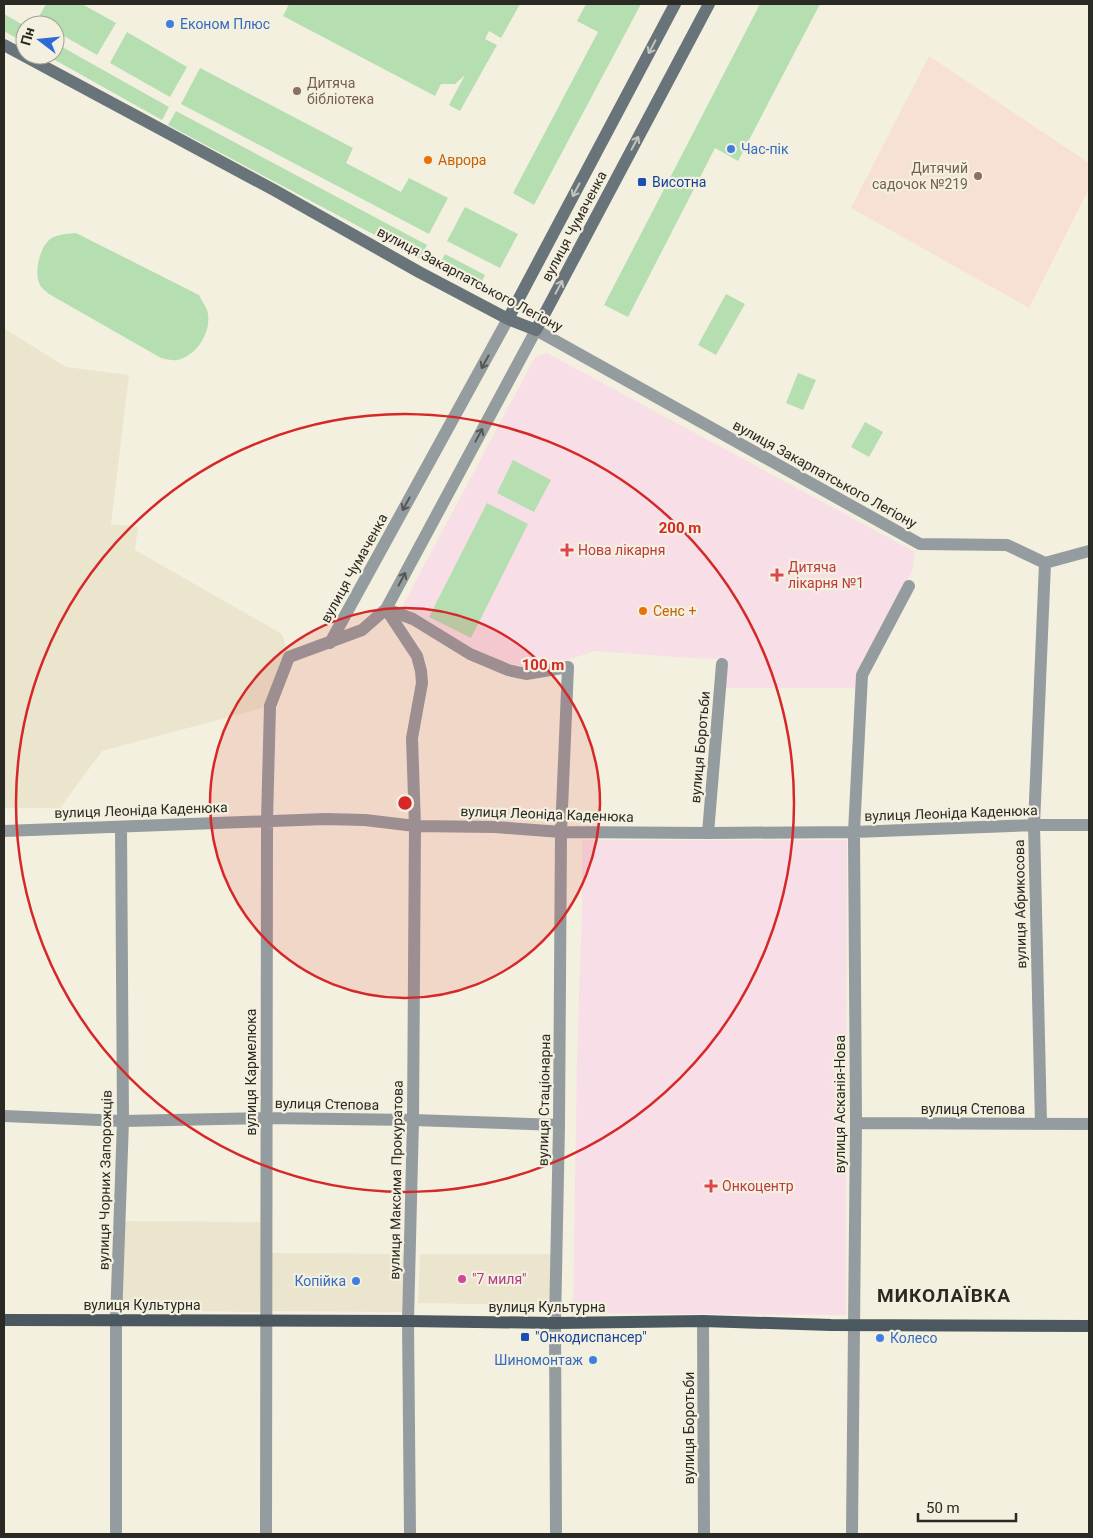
<svg xmlns="http://www.w3.org/2000/svg" width="1093" height="1538" viewBox="0 0 1093 1538" font-family="Roboto,sans-serif">
<style>
.built{fill:#eae5cc}
.education{fill:#f7e1d4}
.medical{fill:#f8dee6}
.green{fill:#b5deb1}
.lines{fill:none;stroke-linecap:round;stroke-linejoin:round}
.street{stroke:#949ca0;stroke-width:12}
.secondary{stroke:#69747a;stroke-width:12}
.primary{stroke:#4b585f;stroke-width:12}
.oneway{stroke:#c3c5bc}
.oneway2{stroke:#555755}
.ring{fill:none;stroke:#d62828;stroke-width:2.5}
.shop-dot{fill:#3f7fe0;stroke:#f4f0df;stroke-width:2}
.education-dot{fill:#8d6e63;stroke:#f4f0df;stroke-width:2}
.food-dot{fill:#e8710a;stroke:#f4f0df;stroke-width:2}
.transit-dot{fill:#1a4fb4;stroke:#f4f0df;stroke-width:2}
.health-dot{fill:#e0444e;stroke:#f4f0df;stroke-width:2}
.hotel-dot{fill:#d1479c;stroke:#f4f0df;stroke-width:2}
.labels{text-anchor:middle;stroke-width:4.5;stroke-linejoin:round;paint-order:stroke}
.shop-label{font-size:14px;fill:#366cbe;stroke:#f4f0df;text-anchor:start}
.education-label{font-size:14px;fill:#785e54;stroke:#f4f0df;text-anchor:start}
.food-label{font-size:14px;fill:#c56008;stroke:#f4f0df;text-anchor:start}
.transit-label{font-size:14px;fill:#164399;stroke:#f4f0df;text-anchor:start}
.street-label{font-size:14px;fill:#2b2923;stroke:#f4f0df}
.health-label{font-size:14px;fill:#be3a42;stroke:#f4f0df;text-anchor:start}
.hotel-label{font-size:14px;fill:#b23c85;stroke:#f4f0df;text-anchor:start}
.district-label{font-size:19px;font-weight:bold;letter-spacing:1px;fill:#2b2923;stroke:#f4f0df}
.centre{fill:#d62828;stroke:#f4f0df;stroke-width:2.5}
.ring-label{font-size:15px;text-anchor:middle;font-weight:bold;fill:#d62828;stroke:#f4f0df;stroke-width:4.5;stroke-linejoin:round;paint-order:stroke}
</style>
<rect width="100%" height="100%" fill="#f4f0df"/>
<path class="built" d="M 5,329 L 66,367 L 129,375 L 111,524 L 138,527 L 135,550 L 282,634 L 289,657 L 270,706 L 102,751 L 60,808 L 4,808 L 4,332 Z
M 123,1221 L 262,1222 L 261,1312 L 122,1310 Z
M 271,1253 L 404,1254 L 402,1312 L 270,1311 Z
M 420,1254 L 552,1254 L 551,1305 L 418,1303 Z"/>
<path class="education" d="M 929,56 L 1089,163 L 1089,189 L 1029,308 L 851,208 Z"/>
<path class="medical" d="M 547,353 L 915,552 L 913,568 L 857,688 L 723,688 L 725,659 L 690,658 L 595,651 L 537,670 L 483,656 L 403,605 L 535,357 Z
M 582,840 L 847,840 L 846,1315 L 573,1313 L 577,1058 L 582,910 Z"/>
<path class="green" d="M 46,4 L 82,4 L 116,23 L 97,55 L 55,31 L 55,25 L 45,25 L 37,20 Z
M 289,4 L 520,4 L 501,38 L 489,31 L 485,39 L 497,45 L 460,111 L 449,105 L 465,75 L 455,84 L 441,84 L 435,96 L 283,16 Z
M 586,4 L 641,4 L 534,205 L 513,193 L 598,32 L 577,21 Z
M 760,4 L 820,4 L 738,161 L 715,148 L 628,317 L 604,305 Z
M 4,14 L 25,26 L 25,43 L 4,31 Z
M 127,32 L 187,67 L 170,97 L 110,63 Z
M 55,43 L 169,107 L 162,120 L 46,55 L 55,55 Z
M 200,68 L 353,148 L 346,163 L 401,192 L 409,178 L 448,198 L 429,234 L 181,104 Z
M 176,111 L 427,245 L 420,259 L 168,125 Z
M 465,207 L 518,234 L 500,268 L 447,241 Z
M 76,233 L 199,295 C 201,300 205,305 207,310 C 213,329 198,356 177,360 C 173,361 166,359 161,358 L 49,294 C 46,291 42,289 40,285 C 34,274 39,249 49,240 C 56,234 67,234 76,233 Z
M 445,254 L 485,275 L 479,287 L 438,267 Z
M 726,294 L 745,304 L 716,355 L 698,345 Z
M 798,373 L 816,380 L 803,410 L 786,403 Z
M 865,422 L 883,432 L 869,457 L 851,447 Z
M 513,460 L 551,480 L 534,512 L 497,493 Z
M 487,503 L 528,524 L 471,638 L 429,617 Z"/>
<g class="lines">
<path class="street" d="M 386,609 L 413,619 L 470,654 L 508,670 L 526,674 L 568,667 L 561,832 L 559,1125 L 555,1323 L 556,1534
M 386,609 L 417,656 L 421,671 L 422,683 L 412,738 L 415,826 L 413,1120 L 408,1321 L 410,1534
M 330,643 L 508,319
M 4,831 L 325,819 L 365,820 L 415,826 L 495,827 L 561,832 L 708,833 L 854,832 L 1034,825 L 1089,825
M 708,833 L 722,664
M 4,1116 L 123,1121 L 266,1118 L 413,1120 L 559,1125
M 856,1123 L 1089,1124
M 1041,1124 L 1034,825 L 1045,563
M 703,1321 L 704,1534
M 116,1534 L 116,1320 L 123,1121 L 121,827
M 266,1534 L 267,820 L 270,706 L 289,657 L 362,630 L 386,609 L 536,330 L 920,544 L 1007,545 L 1045,563 L 1089,551
M 852,1534 L 856,1123 L 854,832 L 862,675 L 909,586"/>
<path class="secondary" d="M 4,45 L 274,190 L 419,272 L 508,319 L 536,330 L 709,4
M 508,319 L 675,4"/>
<path class="primary" d="M 4,1320 L 408,1321 L 555,1323 L 703,1321 L 831,1325 L 1089,1326"/>
</g>
<defs><path id="oneway-shaft" d="M-6 0H5M1.5-3L5.5 0L1.5 3" fill="none" stroke-width="1.6" stroke-linecap="round" stroke-linejoin="round" transform="scale(1.25)"/></defs>
<g class="oneway">
<use href="#oneway-shaft" transform="translate(652 47) rotate(118)"/>
<use href="#oneway-shaft" transform="translate(635 143) rotate(-62)"/>
<use href="#oneway-shaft" transform="translate(576 190) rotate(118)"/>
<use href="#oneway-shaft" transform="translate(559 287) rotate(-62)"/>
</g>
<g class="oneway2">
<use href="#oneway-shaft" transform="translate(485 362) rotate(119)"/>
<use href="#oneway-shaft" transform="translate(479 435) rotate(-62)"/>
<use href="#oneway-shaft" transform="translate(406 504) rotate(119)"/>
<use href="#oneway-shaft" transform="translate(402 579) rotate(-62)"/>
</g>
<circle cx="405" cy="803" r="195" fill="#d62828" fill-opacity=".12"/>
<g class="ring">
<circle cx="405" cy="803" r="195"/>
<circle cx="405" cy="803" r="389"/>
</g>
<g class="shop-dot">
<circle cx="170" cy="24" r="5"/>
<circle cx="731" cy="149" r="5"/>
<circle cx="356" cy="1281" r="5"/>
<circle cx="880" cy="1338" r="5"/>
<circle cx="593" cy="1360" r="5"/>
</g>
<g class="education-dot">
<circle cx="297" cy="91" r="5"/>
<circle cx="978" cy="176" r="5"/>
</g>
<g class="food-dot">
<circle cx="428" cy="160" r="5"/>
<circle cx="643" cy="611" r="5"/>
</g>
<g class="transit-dot">
<rect x="637" y="177" width="10" height="10" rx="2.5"/>
<rect x="520" y="1332" width="10" height="10" rx="2.5"/>
</g>
<g class="health-dot">
<path d="M564.5 542.5h5v5h5v5h-5v5h-5v-5h-5v-5h5z"/>
<path d="M774.5 567.5h5v5h5v5h-5v5h-5v-5h-5v-5h5z"/>
<path d="M708.5 1178.5h5v5h5v5h-5v5h-5v-5h-5v-5h5z"/>
</g>
<circle class="hotel-dot" cx="462" cy="1279" r="5"/>
<g class="labels">
<g class="shop-label">
<text x="180" y="29">Економ Плюс</text>
<text x="741" y="154">Час-пік</text>
<text x="346" y="1286" text-anchor="end">Копійка</text>
<text x="890" y="1343">Колесо</text>
<text x="583" y="1365" text-anchor="end">Шиномонтаж</text>
</g>
<g class="education-label">
<text x="307" y="88">Дитяча<tspan x="307" dy="16">бібліотека</tspan></text>
<text x="968" y="173" text-anchor="end">Дитячий<tspan x="968" dy="16">садочок №219</tspan></text>
</g>
<g class="food-label">
<text x="438" y="165">Аврора</text>
<text x="653" y="616">Сенс +</text>
</g>
<g class="transit-label">
<text x="652" y="187">Висотна</text>
<text x="535" y="1342">"Онкодиспансер"</text>
</g>
<g class="street-label">
<text transform="translate(574 226) rotate(-62)" y="5">вулиця Чумаченка</text>
<text transform="translate(470 279) rotate(28)" y="5">вулиця Закарпатського Легіону</text>
<text transform="translate(825 474) rotate(29)" y="5">вулиця Закарпатського Легіону</text>
<text transform="translate(354 568) rotate(-61)" y="5">вулиця Чумаченка</text>
<text transform="translate(700 747) rotate(-85)" y="5">вулиця Боротьби</text>
<text transform="translate(141 810) rotate(-2)" y="5">вулиця Леоніда Каденюка</text>
<text transform="translate(951 813) rotate(-2)" y="5">вулиця Леоніда Каденюка</text>
<text transform="translate(547 814) rotate(2)" y="5">вулиця Леоніда Каденюка</text>
<text transform="translate(1020 904) rotate(-91)" y="5">вулиця Абрикосова</text>
<text transform="translate(251 1072) rotate(-90)" y="5">вулиця Кармелюка</text>
<text transform="translate(544 1100) rotate(-89)" y="5">вулиця Стаціонарна</text>
<text transform="translate(327 1104) rotate(1)" y="5">вулиця Степова</text>
<text transform="translate(840 1104) rotate(-90)" y="5">вулиця Асканія-Нова</text>
<text x="973" y="1114">вулиця Степова</text>
<text transform="translate(105 1180) rotate(-89)" y="5">вулиця Чорних Запорожців</text>
<text transform="translate(396 1180) rotate(-89)" y="5">вулиця Максима Прокуратова</text>
<text x="142" y="1310">вулиця Культурна</text>
<text x="547" y="1312">вулиця Культурна</text>
<text transform="translate(689 1428) rotate(-90)" y="5">вулиця Боротьби</text>
</g>
<g class="health-label">
<text x="578" y="555">Нова лікарня</text>
<text x="788" y="572">Дитяча<tspan x="788" dy="16">лікарня №1</tspan></text>
<text x="722" y="1191">Онкоцентр</text>
</g>
<g class="hotel-label">
<text x="472" y="1284">"7 миля"</text>
</g>
<g class="district-label">
<text x="944" y="1302">МИКОЛАЇВКА</text>
</g>
</g>
<circle cx="405" cy="803" r="8" class="centre"/>
<g class="ring-label">
<text x="680" y="533">200 m</text>
<text x="543" y="670">100 m</text>
</g>
<rect width="1093" height="1538" fill="none" stroke="#2b2923" stroke-width="10"/>
<g transform="translate(40 40) rotate(286)"><circle r="24" fill="#f4f0df" stroke="#a4a094"/>
<path d="M0-4L9 19L0 12L-9 19Z" fill="#2c6ad8"/>
<text y="-8" font-size="14" font-weight="bold" text-anchor="middle" fill="#2b2923">Пн</text>
</g>
<path d="M918 1513v8h98v-8" fill="none" stroke="#2b2923" stroke-width="2.5"/>
<text x="926" y="1513" font-size="15" fill="#2b2923" stroke="#f4f0df" stroke-width="4" paint-order="stroke">50 m</text>
</svg>
